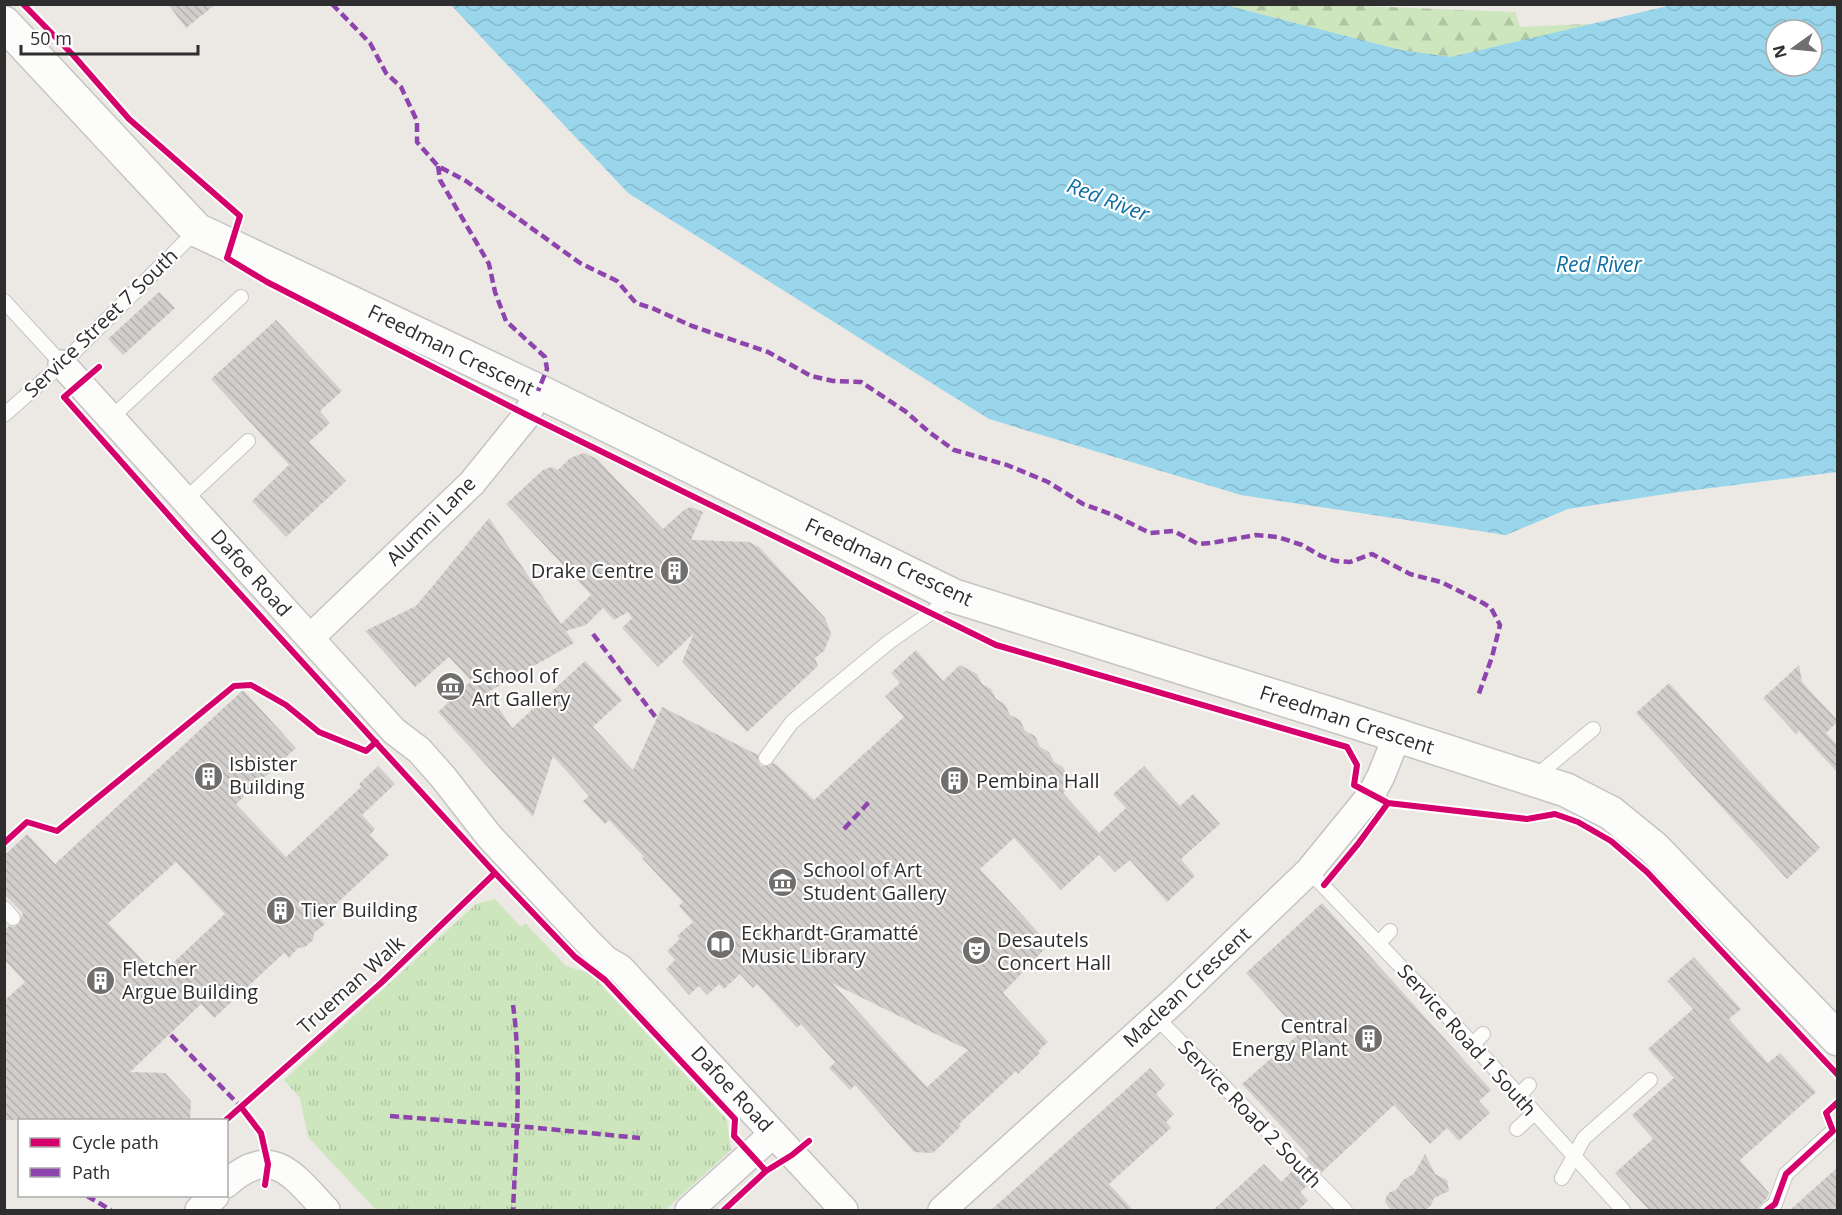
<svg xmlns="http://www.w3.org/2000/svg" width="1842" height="1215" viewBox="0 0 1842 1215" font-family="'Open Sans',sans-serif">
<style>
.grass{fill:url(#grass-tufts)}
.forest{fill:url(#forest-firs)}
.water{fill:url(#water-waves);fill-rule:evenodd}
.building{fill:url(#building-back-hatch);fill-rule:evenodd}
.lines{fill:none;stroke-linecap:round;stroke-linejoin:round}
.lane-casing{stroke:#c5c4c5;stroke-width:16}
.street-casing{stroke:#c5c4c5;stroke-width:30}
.secondary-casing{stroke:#c5c4c5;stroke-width:36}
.lane{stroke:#fcfcfb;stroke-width:14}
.street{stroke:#fcfcfb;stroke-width:27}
.secondary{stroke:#fcfcfb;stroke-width:33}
.quiet{stroke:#8e44ad;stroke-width:4.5;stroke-dasharray:9 4.5;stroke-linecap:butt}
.cycleway-casing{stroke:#fff;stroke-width:10}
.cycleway{stroke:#d6006c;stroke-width:6}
.labels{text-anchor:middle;stroke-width:4.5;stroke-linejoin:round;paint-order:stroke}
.street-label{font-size:20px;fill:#2e2e2e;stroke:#fff}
.poi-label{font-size:20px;fill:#2e2e2e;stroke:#fff;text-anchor:start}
.water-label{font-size:21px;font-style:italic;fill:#0d6fa3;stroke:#fff}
</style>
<defs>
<pattern id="grass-tufts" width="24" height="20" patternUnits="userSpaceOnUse" patternTransform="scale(1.5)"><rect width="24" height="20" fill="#cee6be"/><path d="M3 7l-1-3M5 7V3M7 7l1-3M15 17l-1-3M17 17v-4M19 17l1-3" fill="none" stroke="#b1c6a4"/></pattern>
<pattern id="forest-firs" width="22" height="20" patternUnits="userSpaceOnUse" patternTransform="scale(1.5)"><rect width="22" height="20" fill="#cee6be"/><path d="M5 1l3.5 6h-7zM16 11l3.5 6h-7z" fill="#b1c6a4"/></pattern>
<pattern id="water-waves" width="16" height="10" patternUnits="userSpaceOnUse" patternTransform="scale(1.5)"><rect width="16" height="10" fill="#99d6ec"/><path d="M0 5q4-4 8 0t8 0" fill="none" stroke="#84b8cb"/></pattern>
<pattern id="building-back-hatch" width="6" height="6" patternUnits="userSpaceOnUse" patternTransform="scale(1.5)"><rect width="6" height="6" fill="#d1cecb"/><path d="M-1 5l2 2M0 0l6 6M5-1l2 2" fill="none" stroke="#b4b1af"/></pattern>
</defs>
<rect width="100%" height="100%" fill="#ece8e4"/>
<path class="grass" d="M 495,899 L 520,926 L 526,924 L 566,966 L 591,974 L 727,1120 L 731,1150 L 665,1210 L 376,1210 L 308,1137 L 300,1098 L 284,1080 L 476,904 Z"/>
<path class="forest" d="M 1203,5 L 1336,5 L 1515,12 L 1520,27 L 1633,22 L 1468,86 Z"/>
<path class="water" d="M 451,5 L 1225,5 L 1401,50 L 1451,57 L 1672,5 L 1837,5 L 1837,472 L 1679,492 L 1568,509 L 1506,535 L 1241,495 L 989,419 L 628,193 ZM 1776,30 L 1812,30 L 1812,66 L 1776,66 Z"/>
<path class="building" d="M 168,4 L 216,4 L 186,28 Z
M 159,292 L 175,308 L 123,355 L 108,339 Z
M 276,320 L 342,391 L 320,411 L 330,423 L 309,442 L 346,481 L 286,537 L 252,501 L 289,465 L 211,379 Z
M 584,453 L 597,459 L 663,529 L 684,510 L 691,507 L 703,512 L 691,540 L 749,542 L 759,547 L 825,618 L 831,634 L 824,651 L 815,658 L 818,666 L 747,732 L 682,662 L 694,633 L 658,667 L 622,628 L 632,618 L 628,612 L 614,620 L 603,608 L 586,625 L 566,631 L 574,643 L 488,692 L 512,728 L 585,661 L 622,700 L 593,727 L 633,770 L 662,707 L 758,755 L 758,761 L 761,766 L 769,766 L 773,763 L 777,765 L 814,800 L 904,717 L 885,696 L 900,683 L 891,673 L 916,650 L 943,681 L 960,665 L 977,674 L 982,684 L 991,689 L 996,699 L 1005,704 L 1010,715 L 1020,720 L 1025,731 L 1035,736 L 1040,747 L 1049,752 L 1054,762 L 1063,767 L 1071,785 L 1063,793 L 1099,833 L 1126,808 L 1113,794 L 1144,766 L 1180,806 L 1193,794 L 1220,824 L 1181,859 L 1195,876 L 1167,902 L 1130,860 L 1115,872 L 1099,855 L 1061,890 L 1014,838 L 980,869 L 1049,944 L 1003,993 L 1048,1042 L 1038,1051 L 1040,1053 L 1018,1074 L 1016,1071 L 959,1124 L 961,1126 L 933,1153 L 914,1152 L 855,1085 L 850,1090 L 829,1068 L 835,1062 L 801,1024 L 797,1028 L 757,984 L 753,988 L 740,974 L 724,989 L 719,984 L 707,995 L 699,986 L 689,995 L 666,969 L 675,960 L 667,951 L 680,939 L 677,936 L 693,922 L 679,906 L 683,902 L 642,858 L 644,857 L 609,820 L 605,824 L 583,801 L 589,796 L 553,756 L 533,817 L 438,712 L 471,681 L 449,657 L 415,687 L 365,631 L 416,606 L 489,518 L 561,624 L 591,595 L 506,504 L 543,470 L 551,467 L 558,470 L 570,458 ZM 832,983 L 968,1050 L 927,1087 Z
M 1799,665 L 1802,682 L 1838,721 L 1826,733 L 1838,746 L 1838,773 L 1799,731 L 1796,734 L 1763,698 Z
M 1669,683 L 1820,848 L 1787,879 L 1636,713 Z
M 243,690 L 296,748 L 236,804 L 286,857 L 361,787 L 359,784 L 378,766 L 395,784 L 362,815 L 375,829 L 370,835 L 389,855 L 320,919 L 325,924 L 314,933 L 313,940 L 305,947 L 298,948 L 289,958 L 284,953 L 214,1018 L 201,1004 L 130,1072 L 165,1073 L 191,1101 L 190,1120 L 4,1120 L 4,1001 L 25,982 L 4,959 L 4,931 L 9,926 L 14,927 L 19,924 L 23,913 L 4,894 L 4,856 L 27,834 L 55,864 ZM 176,862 L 225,914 L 158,977 L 108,923 Z
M 1322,903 L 1491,1090 L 1479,1101 L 1490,1113 L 1459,1141 L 1447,1128 L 1430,1144 L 1394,1105 L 1321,1173 L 1306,1158 L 1309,1156 L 1242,1084 L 1300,1033 L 1246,973 Z
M 1694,957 L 1741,1009 L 1729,1019 L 1768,1063 L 1780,1053 L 1816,1092 L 1740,1160 L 1769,1193 L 1767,1198 L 1759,1206 L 1758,1210 L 1649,1210 L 1615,1173 L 1653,1139 L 1632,1115 L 1674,1078 L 1648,1049 L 1693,1009 L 1667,981 Z
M 1150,1068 L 1165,1085 L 1156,1094 L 1174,1114 L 1166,1122 L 1171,1128 L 1109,1184 L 1133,1210 L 991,1210 Z
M 1425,1154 L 1435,1174 L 1447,1180 L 1449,1191 L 1434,1198 L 1431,1205 L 1426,1210 L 1391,1210 L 1385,1202 L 1387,1195 L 1390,1192 L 1396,1190 L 1403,1180 L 1414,1174 Z
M 1264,1164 L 1281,1182 L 1293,1170 L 1308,1185 L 1300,1192 L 1308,1201 L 1298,1210 L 1213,1210 Z
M 1838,1167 L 1838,1210 L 1790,1210 Z"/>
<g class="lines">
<defs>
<path id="lane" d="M 4,301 L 62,364
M 4,415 L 62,364 L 197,230
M 111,418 L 241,297
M 185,500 L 248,441
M 766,758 L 792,722 L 889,642 L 952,598
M 1534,778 L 1593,729
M 1309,871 L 1427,994 L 1623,1210
M 4,908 L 13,918
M 1379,943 L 1390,931
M 1156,1017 L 1345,1210
M 1472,1045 L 1483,1034
M 1518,1096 L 1529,1085
M 1517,1129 L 1534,1113
M 1562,1178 L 1584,1138 L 1650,1080
M 1767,1210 L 1775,1204 L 1786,1174 L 1833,1131"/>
<path id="street" d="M 62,364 L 394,731 L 419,750 L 443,777 L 489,836 L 587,941 L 606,960 L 620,968 L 844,1210
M 310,638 L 472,483 L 527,415 L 538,391
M 226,1184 C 272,1142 293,1175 326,1210
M 199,1210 L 215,1196
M 689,1210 L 773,1134
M 942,1210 L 1176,999 L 1309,871 L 1371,795 L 1381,776 L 1397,736"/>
<path id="secondary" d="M 4,23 L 197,230 L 538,391 L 954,596 L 1346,719 L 1566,790 L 1611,813 L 1654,848 L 1838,1039"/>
</defs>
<use href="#lane" class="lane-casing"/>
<use href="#street" class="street-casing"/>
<use href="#secondary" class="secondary-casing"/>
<use href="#lane" class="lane"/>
<use href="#street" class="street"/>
<use href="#secondary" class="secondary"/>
<path class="quiet" d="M 332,4 L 370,43 L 386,73 L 401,87 L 417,121 L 417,142 L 438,166 L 466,181 L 580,263 L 617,281 L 636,303 L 652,308 L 692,326 L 768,352 L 811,376 L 833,381 L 861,382 L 905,411 L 929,432 L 954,450 L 1007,465 L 1048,482 L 1083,504 L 1116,516 L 1150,533 L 1174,531 L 1198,544 L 1211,543 L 1256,535 L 1278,537 L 1302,545 L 1321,556 L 1335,561 L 1350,562 L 1372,554 L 1410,574 L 1441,582 L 1483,603 L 1491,608 L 1500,625 L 1492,657 L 1478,696
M 438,166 L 440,180 L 489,264 L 495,292 L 506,321 L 545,357 L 547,369 L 538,391
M 593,634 L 657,719
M 844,829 L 869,802
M 513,1005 C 522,1069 516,1145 513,1210
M 171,1035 L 241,1107
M 390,1116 L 517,1126 L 640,1138
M 87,1196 L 111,1210"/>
<defs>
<path id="cycleway" d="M 23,4 L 73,55 L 129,119 L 240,216 L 227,258 L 267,282 L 527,415 L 996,645 L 1347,747 L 1357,765 L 1354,785 L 1388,803
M 99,367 L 64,397 L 188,537 L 495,873 L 575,957 L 605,980 L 735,1119 L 734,1136 L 766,1171
M 4,843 L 27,822 L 57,831 L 234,686 L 251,685 L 286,705 L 319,732 L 366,751 L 376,742
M 1324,885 L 1358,844 L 1388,803 L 1527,819 L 1555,814 L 1578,822 L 1611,841 L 1647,872 L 1838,1075
M 241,1107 L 261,1133 L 268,1164 L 265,1185
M 226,1120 L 381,983 L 495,873
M 724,1210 L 766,1171 L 792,1155 L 809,1141
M 1767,1210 L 1775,1204 L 1786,1174 L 1833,1131 L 1826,1113 L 1838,1102"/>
</defs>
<use href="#cycleway" class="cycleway-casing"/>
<use href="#cycleway" class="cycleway"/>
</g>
<defs>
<symbol id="building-disc" viewBox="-11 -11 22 22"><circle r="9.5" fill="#706f6e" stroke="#fff"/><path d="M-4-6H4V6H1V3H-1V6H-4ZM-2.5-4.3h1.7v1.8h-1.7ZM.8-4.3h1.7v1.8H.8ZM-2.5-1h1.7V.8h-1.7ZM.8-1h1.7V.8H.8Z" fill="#fff"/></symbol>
<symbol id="museum-disc" viewBox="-11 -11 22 22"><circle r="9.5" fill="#706f6e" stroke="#fff"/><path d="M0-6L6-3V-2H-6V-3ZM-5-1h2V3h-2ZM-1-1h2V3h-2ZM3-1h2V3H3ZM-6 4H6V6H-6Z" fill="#fff"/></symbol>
<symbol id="library-disc" viewBox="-11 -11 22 22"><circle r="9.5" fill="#706f6e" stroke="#fff"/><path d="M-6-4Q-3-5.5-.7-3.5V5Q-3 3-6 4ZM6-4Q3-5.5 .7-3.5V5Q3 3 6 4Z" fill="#fff"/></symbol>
<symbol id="theatre-disc" viewBox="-11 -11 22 22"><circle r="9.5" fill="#706f6e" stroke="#fff"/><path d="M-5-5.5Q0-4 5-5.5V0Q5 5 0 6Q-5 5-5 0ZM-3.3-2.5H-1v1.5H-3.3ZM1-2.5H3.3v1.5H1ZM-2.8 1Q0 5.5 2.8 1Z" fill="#fff"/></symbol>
</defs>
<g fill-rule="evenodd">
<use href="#building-disc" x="658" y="554" width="33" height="33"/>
<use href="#museum-disc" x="434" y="670" width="33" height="33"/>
<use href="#building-disc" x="192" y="760" width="33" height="33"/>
<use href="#building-disc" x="938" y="764" width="33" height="33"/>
<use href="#museum-disc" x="766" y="866" width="33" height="33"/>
<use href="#building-disc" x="264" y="894" width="33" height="33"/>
<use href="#library-disc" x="704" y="928" width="33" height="33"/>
<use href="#theatre-disc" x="960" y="934" width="33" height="33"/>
<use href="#building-disc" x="84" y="964" width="33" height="33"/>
<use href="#building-disc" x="1352" y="1022" width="33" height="33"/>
</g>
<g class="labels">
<g class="street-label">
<text transform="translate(101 323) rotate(-44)" y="7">Service Street 7 South</text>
<text transform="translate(451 350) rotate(26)" y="7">Freedman Crescent</text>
<text transform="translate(431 521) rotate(-45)" y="7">Alumni Lane</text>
<text transform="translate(889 562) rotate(25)" y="7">Freedman Crescent</text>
<text transform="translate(251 573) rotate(48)" y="7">Dafoe Road</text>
<text transform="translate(1347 720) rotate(18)" y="7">Freedman Crescent</text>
<text transform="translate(351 985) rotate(-42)" y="7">Trueman Walk</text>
<text transform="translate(1187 987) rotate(-43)" y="7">Maclean Crescent</text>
<text transform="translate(1467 1040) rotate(48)" y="7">Service Road 1 South</text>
<text transform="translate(732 1089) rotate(47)" y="7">Dafoe Road</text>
<text transform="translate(1250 1114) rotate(46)" y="7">Service Road 2 South</text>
</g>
<g class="poi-label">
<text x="654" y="578" text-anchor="end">Drake Centre</text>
<text x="472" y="683">School of<tspan x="472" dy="23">Art Gallery</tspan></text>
<text x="229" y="771">Isbister<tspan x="229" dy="23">Building</tspan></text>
<text x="976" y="788">Pembina Hall</text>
<text x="803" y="877">School of Art<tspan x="803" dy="23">Student Gallery</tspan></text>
<text x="301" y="917">Tier Building</text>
<text x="741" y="940">Eckhardt-Gramatté<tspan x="741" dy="23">Music Library</tspan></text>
<text x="997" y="947">Desautels<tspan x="997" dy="23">Concert Hall</tspan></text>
<text x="122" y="976">Fletcher<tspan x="122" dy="23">Argue Building</tspan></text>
<text x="1348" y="1033" text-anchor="end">Central<tspan x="1348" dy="23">Energy Plant</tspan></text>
</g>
<g class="water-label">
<text transform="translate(1108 200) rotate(21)" y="7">Red River</text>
<text x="1599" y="272">Red River</text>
</g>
</g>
<rect width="1842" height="1215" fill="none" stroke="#2e2e2e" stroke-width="12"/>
<rect x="18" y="1119" width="210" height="78" fill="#ffffff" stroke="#ababab" stroke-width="1.5"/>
<rect x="30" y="1138" width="30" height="9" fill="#d6006c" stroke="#ababab" stroke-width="1.5"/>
<text x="72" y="1149" font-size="18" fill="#2e2e2e">Cycle path</text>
<rect x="30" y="1168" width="30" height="9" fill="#8e44ad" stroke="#ababab" stroke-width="1.5"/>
<text x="72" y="1179" font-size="18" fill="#2e2e2e">Path</text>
<g transform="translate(1794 48) rotate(255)"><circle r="28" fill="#ffffff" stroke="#ababab" stroke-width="1.5"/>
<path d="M0-4.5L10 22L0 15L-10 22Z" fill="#706f6e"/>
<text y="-9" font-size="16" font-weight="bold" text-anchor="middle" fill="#2e2e2e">N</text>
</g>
<path d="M21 45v9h177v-9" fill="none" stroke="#2e2e2e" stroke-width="3"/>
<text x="30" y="45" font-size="18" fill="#2e2e2e" stroke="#ffffff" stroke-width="4.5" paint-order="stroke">50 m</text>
</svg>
